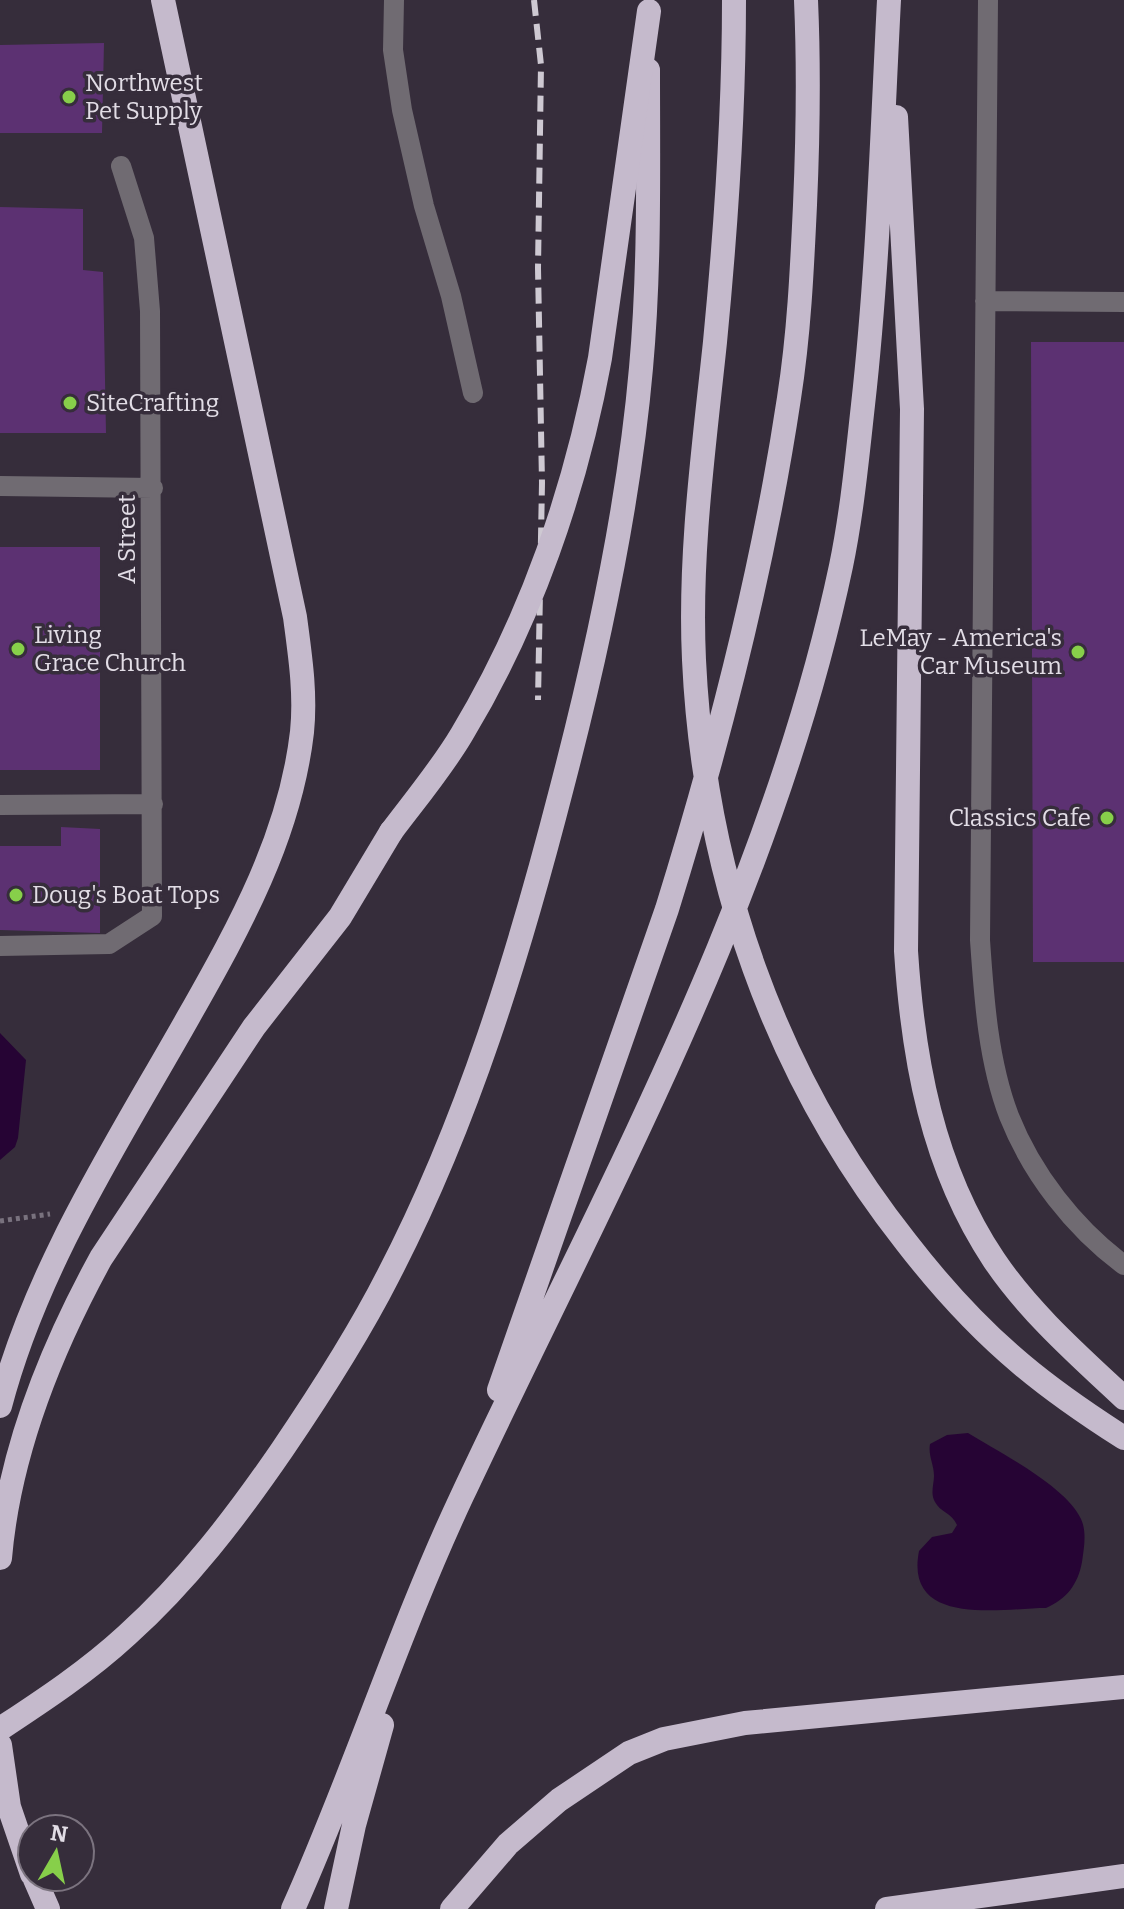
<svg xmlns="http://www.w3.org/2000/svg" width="1124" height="1909" viewBox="0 0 1124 1909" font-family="Bitter,serif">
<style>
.water{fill:#260434}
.building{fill:#5c3172}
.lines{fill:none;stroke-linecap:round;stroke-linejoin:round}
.path{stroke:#79727e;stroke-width:5;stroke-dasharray:4 4;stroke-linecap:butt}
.minor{stroke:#706b72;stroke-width:20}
.highway{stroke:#c5bacc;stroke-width:24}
.rail{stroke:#cec9d2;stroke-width:6;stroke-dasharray:16 8;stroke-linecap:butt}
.highway-bridge{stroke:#c5bacc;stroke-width:24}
.poi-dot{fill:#87cf4a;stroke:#362d3b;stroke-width:3}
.labels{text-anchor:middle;stroke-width:7;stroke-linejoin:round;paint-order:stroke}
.poi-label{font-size:24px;fill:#e2dde6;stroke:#362d3b;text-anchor:start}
.street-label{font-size:24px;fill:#e2dde6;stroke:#362d3b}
</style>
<rect width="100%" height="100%" fill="#362d3b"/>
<path class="water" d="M 0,1033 L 26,1060 L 18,1138 L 15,1147 L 0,1160 Z
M 968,1433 C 999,1452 1066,1486 1081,1519 C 1087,1532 1084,1548 1082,1562 C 1078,1584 1067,1599 1046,1608 C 1002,1608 904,1628 919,1551 L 932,1537 L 952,1533 L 957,1525 C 952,1513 940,1512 935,1502 C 930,1494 934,1484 934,1476 C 934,1464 928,1456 930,1444 L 947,1435 Z"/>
<path class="building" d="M 104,43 L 102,133 L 0,133 L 0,45 Z
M 0,207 L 83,209 L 83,270 L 103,272 L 106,433 L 0,433 Z
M 1031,342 L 1124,342 L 1124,962 L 1033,962 Z
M 0,547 L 100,547 L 100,770 L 0,770 Z
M 61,827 L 100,829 L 100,933 L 0,930 L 0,846 L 61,846 Z"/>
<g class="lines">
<path class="path" d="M 0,1221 L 50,1214"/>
<path class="minor" d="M 394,0 L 393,50 L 402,110 L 424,206 L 451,296 L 473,393
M 988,0 L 980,940 C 984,998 988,1061 1009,1116 C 1032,1174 1074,1228 1124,1265
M 985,301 L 1124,302
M 0,486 L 153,488
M 0,805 L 153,804
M 0,946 L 109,944 L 152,916 L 150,311 L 144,238 L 121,166"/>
<path class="highway" d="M 734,0 C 734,114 726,228 715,342 C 704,447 689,554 694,660 C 704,873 774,1075 906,1242 C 940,1286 978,1328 1021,1364 C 1053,1391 1088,1415 1124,1438
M 896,117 L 912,409 L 906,951 C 913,1059 932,1167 994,1260 C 1029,1312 1078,1355 1124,1398
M 499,1390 L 667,909 C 719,742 763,571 789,398 C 799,334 802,270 805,205 C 808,137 809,68 806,0
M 0,1406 C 37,1265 118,1142 189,1016 C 240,926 290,836 302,732 C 306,693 300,655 295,617 L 163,0
M 0,1558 C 9,1452 50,1351 101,1258 L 254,1027 L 340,917 L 391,832
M 0,1729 C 44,1700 88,1671 127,1635 C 187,1581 236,1517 282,1450 C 320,1394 357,1337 388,1276 C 468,1122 519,954 562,787 C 597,653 629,506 641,368 C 650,269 648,169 648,70
M 0,1745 L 9,1807 L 32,1874
M 34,1877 L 48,1909
M 293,1909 C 354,1773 399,1630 462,1496 C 604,1193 771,897 841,566 C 852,513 857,459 863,405 C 878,271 882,135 889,0
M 336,1909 L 354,1825 L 382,1725
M 452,1909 L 508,1844 L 559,1800 L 629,1753 L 664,1739 L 745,1723 L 1124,1687
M 887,1909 L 1124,1876"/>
<path class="rail" d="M 534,0 L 541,65 L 538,268 L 542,483 L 538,700"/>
<path class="highway-bridge" d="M 391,832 C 415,800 442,768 462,734 C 531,620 576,488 600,358 L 649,11"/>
</g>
<g class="poi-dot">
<circle cx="69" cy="97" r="8"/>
<circle cx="70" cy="403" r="8"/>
<circle cx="18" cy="649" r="8"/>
<circle cx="1078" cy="652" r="8"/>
<circle cx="1107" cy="818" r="8"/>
<circle cx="16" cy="895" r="8"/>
</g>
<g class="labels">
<g class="poi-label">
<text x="85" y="91">Northwest<tspan x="85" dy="28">Pet Supply</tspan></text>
<text x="86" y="411">SiteCrafting</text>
<text x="34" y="643">Living<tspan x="34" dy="28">Grace Church</tspan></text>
<text x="1062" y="646" text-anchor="end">LeMay - America's<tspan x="1062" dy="28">Car Museum</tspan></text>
<text x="1091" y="826" text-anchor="end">Classics Cafe</text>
<text x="32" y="903">Doug's Boat Tops</text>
</g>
<g class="street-label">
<text transform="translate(127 539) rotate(-90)" y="8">A Street</text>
</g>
</g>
<g transform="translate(56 1853) rotate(9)"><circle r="38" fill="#362d3b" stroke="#7b737f" stroke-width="2"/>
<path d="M0-6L14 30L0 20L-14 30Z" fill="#87cf4a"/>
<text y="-12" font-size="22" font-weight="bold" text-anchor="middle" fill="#e2dde6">N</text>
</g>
</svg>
